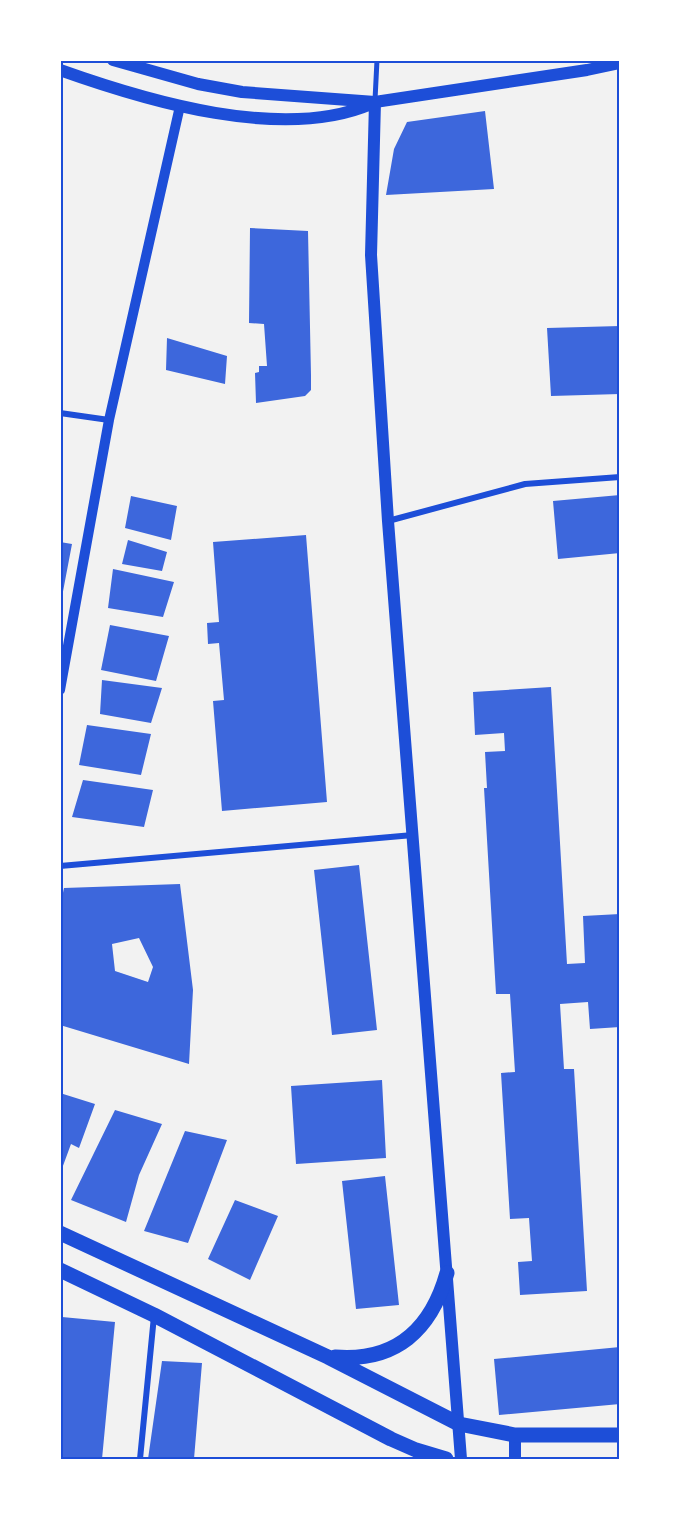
<svg xmlns="http://www.w3.org/2000/svg" width="680" height="1519" viewBox="0 0 680 1519" font-family="Ubuntu,sans-serif">
<style>
.building{fill:#3d67dc;fill-rule:evenodd}
.lines{fill:none;stroke-linecap:round;stroke-linejoin:round}
.pedestrian{stroke:#1d4ed8;stroke-width:5}
.minor{stroke:#1d4ed8;stroke-width:6}
.tertiary{stroke:#1d4ed8;stroke-width:10}
.secondary{stroke:#1d4ed8;stroke-width:12}
.primary{stroke:#1d4ed8;stroke-width:15}
.neatline{fill:none;stroke:#1d4ed8;stroke-width:2}
</style>
<rect width="100%" height="100%" fill="#f2f2f2"/>
<path class="building" d="M 485,111 L 494,189 L 386,195 L 394,149 L 407,122 Z
M 250,228 L 308,231 L 311,375 L 311,390 L 305,396 L 256,403 L 255,373 L 259,372 L 259,366 L 267,366 L 264,324 L 249,323 Z
M 620,326 L 620,394 L 551,396 L 547,328 Z
M 167,338 L 227,356 L 225,384 L 166,370 Z
M 620,495 L 620,553 L 558,559 L 553,501 Z
M 131,496 L 177,506 L 171,540 L 125,528 Z
M 306,535 L 327,802 L 222,811 L 213,701 L 224,700 L 219,643 L 208,644 L 207,623 L 219,622 L 213,542 Z
M 128,540 L 167,552 L 162,571 L 122,564 Z
M 60,542 L 72,544 L 61,602 L 60,602 Z
M 113,569 L 174,582 L 163,617 L 108,608 Z
M 110,625 L 169,636 L 156,681 L 101,670 Z
M 102,680 L 162,688 L 151,723 L 100,714 Z
M 551,687 L 567,964 L 585,963 L 583,916 L 620,914 L 620,1027 L 590,1029 L 588,1002 L 560,1004 L 564,1069 L 574,1069 L 587,1291 L 520,1295 L 518,1262 L 532,1261 L 529,1218 L 510,1219 L 501,1073 L 515,1072 L 510,994 L 496,994 L 484,788 L 487,788 L 485,752 L 505,751 L 504,733 L 475,735 L 473,692 Z
M 87,725 L 151,734 L 141,775 L 79,765 Z
M 83,780 L 153,790 L 144,827 L 72,817 Z
M 359,865 L 377,1030 L 332,1035 L 314,870 Z
M 180,884 L 193,990 L 189,1064 L 60,1025 L 60,907 L 64,888 ZM 139,938 L 153,967 L 148,982 L 115,971 L 112,944 Z
M 382,1080 L 386,1158 L 296,1164 L 291,1086 Z
M 60,1093 L 95,1104 L 79,1148 L 71,1144 L 60,1174 Z
M 115,1110 L 162,1124 L 139,1175 L 126,1222 L 71,1200 Z
M 185,1131 L 227,1140 L 188,1243 L 144,1231 Z
M 385,1176 L 399,1305 L 356,1309 L 342,1181 Z
M 235,1200 L 278,1216 L 250,1280 L 208,1259 Z
M 62,1317 L 115,1322 L 102,1459 L 60,1459 Z
M 620,1347 L 620,1404 L 499,1415 L 494,1359 Z
M 162,1361 L 202,1363 L 194,1459 L 148,1459 Z"/>
<g class="lines">
<path class="pedestrian" d="M 375,100 L 377,60"/>
<path class="minor" d="M 60,413 L 109,420
M 388,521 L 525,484 L 620,477
M 60,866 L 413,835
M 140,1459 L 154,1316"/>
<path class="tertiary" d="M 60,690 L 109,420 L 180,106"/>
<path class="secondary" d="M 113,60 L 198,84 L 242,92 L 375,102 L 587,70 L 620,63
M 60,70 C 147,101 283,142 371,104
M 375,102 L 371,255 L 388,521 L 461,1459
M 515,1435 L 515,1459"/>
<path class="primary" d="M 60,1233 L 328,1357 L 459,1424 L 515,1435 L 620,1435
M 60,1270 L 154,1315 L 391,1439 L 416,1450 L 446,1459
M 335,1357 C 396,1362 431,1330 447,1273"/>
</g>
<rect width="680" height="1519" fill="none" stroke="#ffffff" stroke-width="123"/>
<rect x="62" y="62" width="556" height="1396" class="neatline"/>
</svg>
